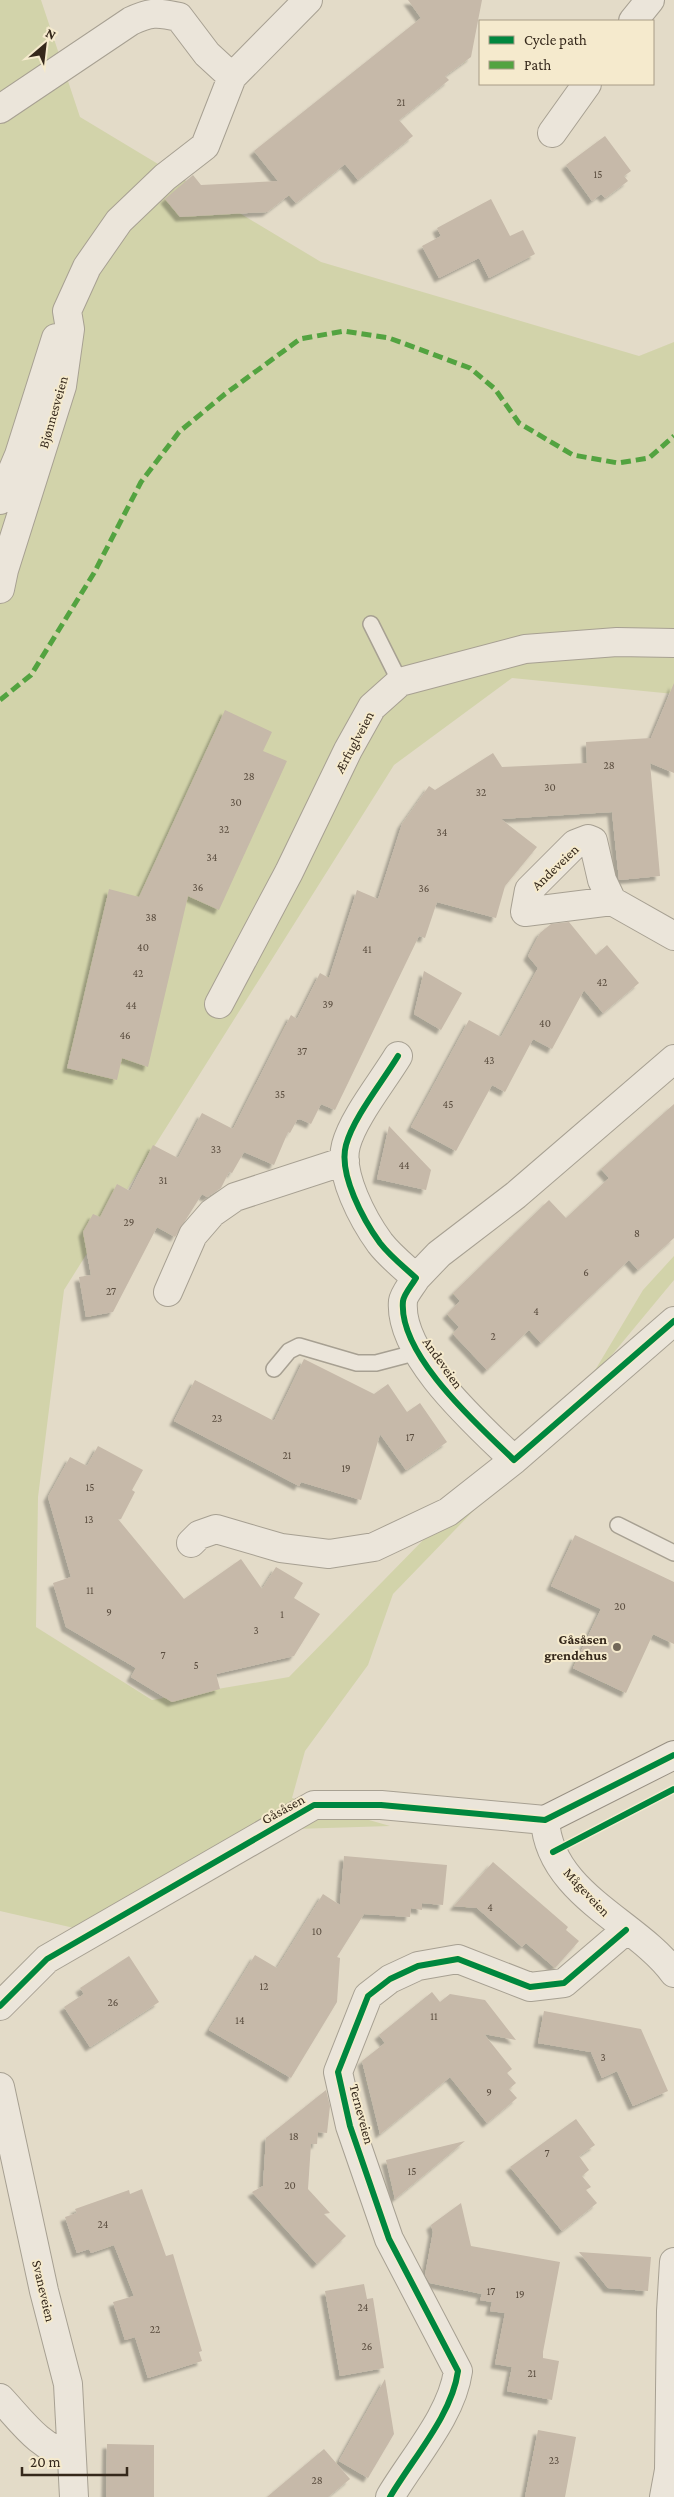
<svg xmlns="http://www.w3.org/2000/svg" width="674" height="2497" viewBox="0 0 674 2497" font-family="'Crimson Pro',serif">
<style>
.green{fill:#d2d3aa}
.building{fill:#c6b9a9;filter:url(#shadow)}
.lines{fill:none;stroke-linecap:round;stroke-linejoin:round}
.lane-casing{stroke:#a7a092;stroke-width:18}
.street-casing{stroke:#a7a092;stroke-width:30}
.secondary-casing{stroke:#978f82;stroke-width:30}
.lane{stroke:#ebe5da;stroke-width:15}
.street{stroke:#ebe5da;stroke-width:28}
.secondary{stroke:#ebe5da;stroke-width:28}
.quiet{stroke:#53a340;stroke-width:5;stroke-dasharray:10 5;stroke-linecap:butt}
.cycleway-casing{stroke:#f5eacd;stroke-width:9}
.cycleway{stroke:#00873e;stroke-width:6}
.poi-dot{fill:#726758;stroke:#f5eacd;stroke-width:2}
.labels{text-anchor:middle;stroke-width:4;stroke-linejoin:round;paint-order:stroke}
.number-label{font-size:11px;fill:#594c3e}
.street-label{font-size:14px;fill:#35281b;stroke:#f5eacd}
.poi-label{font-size:14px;font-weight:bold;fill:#35281b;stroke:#f5eacd;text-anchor:end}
</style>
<defs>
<filter id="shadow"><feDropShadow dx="-4.5" dy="4.5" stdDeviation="1" flood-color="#0004"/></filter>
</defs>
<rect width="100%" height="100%" fill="#e3dbc8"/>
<path class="green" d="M 0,0 L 41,0 L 80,117 L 321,262 L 639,356 L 674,342 L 674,694 L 512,678 L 394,765 L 64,1290 L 38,1497 L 36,1627 L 152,1700 L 289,1677 L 432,1531 L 594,1372 L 643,1290 L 674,1256 L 674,1280 L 538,1444 L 393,1594 L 368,1665 L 305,1751 L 292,1798 L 390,1826 L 263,1830 L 74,1928 L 0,1911 Z"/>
<path class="building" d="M 408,0 L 482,0 L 471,57 L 445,76 L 449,80 L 399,120 L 413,136 L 358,180 L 345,164 L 296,203 L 289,195 L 267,212 L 180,217 L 165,199 L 193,175 L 201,185 L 278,181 L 254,151 L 421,18 Z
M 605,136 L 631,171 L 624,176 L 628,181 L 616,190 L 605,198 L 601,194 L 592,201 L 566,165 Z
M 491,199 L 510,236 L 523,230 L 535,254 L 489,278 L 479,258 L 439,278 L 422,246 L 441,236 L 437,228 Z
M 674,683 L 674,773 L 650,763 L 660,876 L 619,880 L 612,812 L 501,819 L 537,847 L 505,886 L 496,918 L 437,902 L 425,938 L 419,936 L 335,1110 L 321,1104 L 311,1124 L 300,1119 L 297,1120 L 290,1133 L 288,1132 L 274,1165 L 244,1152 L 232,1173 L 229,1172 L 221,1188 L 207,1197 L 202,1194 L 175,1237 L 157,1227 L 113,1312 L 86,1317 L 79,1277 L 91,1275 L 83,1232 L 93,1214 L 100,1217 L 117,1184 L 130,1191 L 153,1145 L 178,1158 L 202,1113 L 233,1129 L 291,1015 L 297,1019 L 320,973 L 329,978 L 357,890 L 378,899 L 402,824 L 429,786 L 435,790 L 493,753 L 502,767 L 587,763 L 586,742 L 651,738 Z
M 225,710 L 272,732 L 263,751 L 287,761 L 277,783 L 219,910 L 188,896 L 148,1067 L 122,1058 L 117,1080 L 67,1068 L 109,889 L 139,897 Z
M 569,922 L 596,955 L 607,945 L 639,983 L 603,1013 L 584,990 L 552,1049 L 533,1039 L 505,1092 L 492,1085 L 456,1151 L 411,1127 L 469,1020 L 501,1037 L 538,968 L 528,956 L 540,933 L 551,924 Z
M 424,971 L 462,993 L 441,1030 L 414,1014 Z
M 674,1104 L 674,1238 L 638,1270 L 629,1260 L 541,1343 L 529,1330 L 487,1370 L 453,1334 L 459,1327 L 447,1314 L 460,1301 L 453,1293 L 549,1200 L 566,1218 L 609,1178 L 601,1169 Z
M 389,1126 L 431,1170 L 426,1190 L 377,1179 Z
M 304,1359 L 374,1394 L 388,1384 L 407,1412 L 420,1403 L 447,1442 L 406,1470 L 380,1434 L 361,1500 L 301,1482 L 299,1486 L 174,1421 L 195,1380 L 274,1421 Z
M 98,1446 L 143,1470 L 132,1490 L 135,1492 L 121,1519 L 118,1519 L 184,1599 L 241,1559 L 262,1589 L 276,1567 L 303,1583 L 294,1598 L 320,1614 L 294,1656 L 216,1674 L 220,1689 L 172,1702 L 131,1677 L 136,1668 L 66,1627 L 53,1583 L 71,1577 L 48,1497 L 70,1457 L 87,1466 Z
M 575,1535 L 674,1582 L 674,1644 L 653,1634 L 626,1693 L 573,1668 L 601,1609 L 551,1586 Z
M 344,1856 L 447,1865 L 443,1905 L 422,1903 L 422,1910 L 411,1908 L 410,1917 L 364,1914 L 337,1957 L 340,1958 L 337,2002 L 291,2078 L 209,2030 L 255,1955 L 277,1968 L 323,1894 L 340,1905 Z
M 493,1862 L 568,1927 L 566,1930 L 579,1941 L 555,1968 L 526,1943 L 522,1947 L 477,1908 L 454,1906 Z
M 129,1956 L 159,2002 L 90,2047 L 64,2007 L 84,1994 L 80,1988 Z
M 432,1992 L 440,2002 L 450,1994 L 485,2000 L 516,2040 L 484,2034 L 512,2069 L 507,2073 L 516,2083 L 509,2089 L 517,2098 L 487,2123 L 450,2077 L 380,2134 L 362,2061 L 385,2043 L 379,2035 Z
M 544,2011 L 641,2029 L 668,2091 L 633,2106 L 617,2071 L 602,2078 L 591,2052 L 538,2043 Z
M 326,2090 L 330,2106 L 327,2133 L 318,2132 L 317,2144 L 311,2144 L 308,2189 L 330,2213 L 324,2214 L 346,2236 L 317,2264 L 252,2192 L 263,2186 L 266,2138 Z
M 576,2119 L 595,2145 L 579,2156 L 589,2170 L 582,2176 L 591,2187 L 586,2190 L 597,2203 L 562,2231 L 510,2167 Z
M 465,2141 L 395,2199 L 386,2160 Z
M 142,2189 L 166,2256 L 173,2254 L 202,2351 L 199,2352 L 202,2361 L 148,2378 L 135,2337 L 125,2340 L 113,2302 L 134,2296 L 114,2245 L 91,2253 L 89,2249 L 77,2253 L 65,2217 L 77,2213 L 75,2209 L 129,2190 L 130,2194 Z
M 461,2203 L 471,2246 L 560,2262 L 543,2352 L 543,2358 L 559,2361 L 552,2400 L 507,2391 L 512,2367 L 495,2364 L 505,2313 L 490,2311 L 492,2302 L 480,2300 L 482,2294 L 430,2283 L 425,2275 L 433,2232 L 431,2225 Z
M 579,2252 L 651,2257 L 648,2291 L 608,2288 Z
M 364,2284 L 367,2299 L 373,2298 L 384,2368 L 340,2376 L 325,2291 Z
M 385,2379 L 394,2434 L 368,2478 L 339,2461 Z
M 538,2430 L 576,2437 L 565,2497 L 525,2497 Z
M 107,2444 L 154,2445 L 154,2497 L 106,2497 Z
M 324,2449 L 350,2479 L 328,2497 L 267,2497 Z"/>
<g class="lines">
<defs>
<path id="lane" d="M 371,624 L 400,682
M 274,1369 L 289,1351 L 299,1346 L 357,1363 L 376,1363 L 418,1352
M 618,1525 L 674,1553"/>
<path id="street" d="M 633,21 L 650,0
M 0,109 L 131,21 C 150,12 157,12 179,17 L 207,54 L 232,77
M 552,133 L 587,84
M 0,500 L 19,455 L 56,338
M 0,589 L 4,570 L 62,386 L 70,329 L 67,311 L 87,267 L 119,221 L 165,177 L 205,146 L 232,77 L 308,0
M 612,901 L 602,880 L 593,841 L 588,839 L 575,844 L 529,890 L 525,912 L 612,901 L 674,936
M 219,1004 L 289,872 L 348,750 L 372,707 L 400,682 L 525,649 L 617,642 L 674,643
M 398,1056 C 383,1081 353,1118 346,1145 C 338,1174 364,1221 380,1243 C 390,1256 404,1267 416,1278 C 412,1285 404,1294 403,1301 C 398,1355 478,1425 514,1460 L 674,1321
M 416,1278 L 439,1254 L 516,1195 L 674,1059
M 168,1292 L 193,1235 L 212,1213 L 235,1197 L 345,1161
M 191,1543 L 199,1535 L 216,1529 L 281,1548 L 329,1554 L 374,1547 L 448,1512 L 514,1460
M 0,2006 L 47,1959 L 314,1805 L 381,1805 L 545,1820 C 549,1894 638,1923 674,1973
M 0,2087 L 44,2291 L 68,2384 L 74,2497
M 0,2398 C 20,2419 41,2450 70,2454
M 390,2497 C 413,2458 452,2415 458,2371 L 389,2239 L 350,2126 L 338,2072 L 368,1996 L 390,1979 L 418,1966 L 458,1959 L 530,1987 L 564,1983 L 626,1930
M 664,2497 L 669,2470 L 671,2311 L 674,2262"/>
<path id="secondary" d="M 545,1820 L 674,1755"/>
</defs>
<use href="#lane" class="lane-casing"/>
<use href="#street" class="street-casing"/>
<use href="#secondary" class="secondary-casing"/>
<use href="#lane" class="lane"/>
<use href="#street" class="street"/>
<use href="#secondary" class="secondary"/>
<path class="quiet" d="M 0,700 L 31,675 L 94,573 L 141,482 L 179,432 L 225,394 L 300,339 L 344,331 L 389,338 L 470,368 L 495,389 L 519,423 L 573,455 L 618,463 L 649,458 L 674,436"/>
<defs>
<path id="cycleway" d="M 398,1056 C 383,1081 353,1118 346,1145 C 338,1174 364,1221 380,1243 C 390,1256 404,1267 416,1278 C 412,1285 404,1294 403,1301 C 398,1355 478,1425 514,1460 L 674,1321
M 553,1852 L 674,1789
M 0,2006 L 47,1959 L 314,1805 L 381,1805 L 545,1820 L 674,1755
M 390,2497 C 413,2458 452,2415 458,2371 L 389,2239 L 350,2126 L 338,2072 L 368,1996 L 390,1979 L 418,1966 L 458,1959 L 530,1987 L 564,1983 L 626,1930"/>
</defs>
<use href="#cycleway" class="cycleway-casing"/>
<use href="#cycleway" class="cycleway"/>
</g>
<circle class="poi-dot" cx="617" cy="1647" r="5"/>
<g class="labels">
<g class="number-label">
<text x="401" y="106">21</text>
<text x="598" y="178">15</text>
<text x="609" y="769">28</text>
<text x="249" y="780">28</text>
<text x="550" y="791">30</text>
<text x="481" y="796">32</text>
<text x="236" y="806">30</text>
<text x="224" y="833">32</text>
<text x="442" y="836">34</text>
<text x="212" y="861">34</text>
<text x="198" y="891">36</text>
<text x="424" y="892">36</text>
<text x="151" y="921">38</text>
<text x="143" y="951">40</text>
<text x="367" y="953">41</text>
<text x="138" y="977">42</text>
<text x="602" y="986">42</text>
<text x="328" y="1008">39</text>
<text x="131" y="1009">44</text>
<text x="545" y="1027">40</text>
<text x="125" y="1039">46</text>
<text x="302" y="1055">37</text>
<text x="489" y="1064">43</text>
<text x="280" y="1098">35</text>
<text x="448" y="1108">45</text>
<text x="216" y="1153">33</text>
<text x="404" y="1169">44</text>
<text x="163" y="1184">31</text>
<text x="129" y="1226">29</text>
<text x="637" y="1237">8</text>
<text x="586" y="1276">6</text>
<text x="111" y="1295">27</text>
<text x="536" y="1315">4</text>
<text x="493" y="1340">2</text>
<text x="217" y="1422">23</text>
<text x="410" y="1441">17</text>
<text x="287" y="1459">21</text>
<text x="346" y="1472">19</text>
<text x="90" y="1491">15</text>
<text x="89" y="1523">13</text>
<text x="90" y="1594">11</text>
<text x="620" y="1610">20</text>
<text x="109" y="1616">9</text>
<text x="282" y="1618">1</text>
<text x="256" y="1634">3</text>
<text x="163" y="1659">7</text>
<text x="196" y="1669">5</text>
<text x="490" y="1911">4</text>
<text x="317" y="1935">10</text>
<text x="264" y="1990">12</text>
<text x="113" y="2006">26</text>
<text x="434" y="2020">11</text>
<text x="240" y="2024">14</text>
<text x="603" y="2061">3</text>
<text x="489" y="2096">9</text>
<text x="294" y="2140">18</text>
<text x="547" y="2157">7</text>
<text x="412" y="2175">15</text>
<text x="290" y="2189">20</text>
<text x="103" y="2228">24</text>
<text x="491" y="2295">17</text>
<text x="520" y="2298">19</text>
<text x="363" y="2311">24</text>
<text x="155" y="2333">22</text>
<text x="367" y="2350">26</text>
<text x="532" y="2377">21</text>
<text x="554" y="2464">23</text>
<text x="317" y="2484">28</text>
</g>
<g class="street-label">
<text transform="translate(53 412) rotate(-74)" y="5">Bjønnesveien</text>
<text transform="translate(354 742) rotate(-62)" y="5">Ærfuglveien</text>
<text transform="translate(555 867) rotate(-44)" y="5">Andeveien</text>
<text transform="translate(443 1363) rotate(55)" y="5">Andeveien</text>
<text transform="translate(283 1809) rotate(-29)" y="5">Gåsåsen</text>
<text transform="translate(587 1892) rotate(47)" y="5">Mågeveien</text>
<text transform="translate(362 2114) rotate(75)" y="5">Terneveien</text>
<text transform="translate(44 2291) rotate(77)" y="5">Svaneveien</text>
</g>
<g class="poi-label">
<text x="607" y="1644">Gåsåsen<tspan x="607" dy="16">grendehus</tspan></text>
</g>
</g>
<rect x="479" y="20" width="175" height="65" fill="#f5eacd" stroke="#a89c86"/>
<rect x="489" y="36" width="25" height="8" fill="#00873e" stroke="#a89c86"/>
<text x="524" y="45" font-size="15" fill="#35281b">Cycle path</text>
<rect x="489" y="61" width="25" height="8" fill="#53a340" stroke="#a89c86"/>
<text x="524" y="70" font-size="15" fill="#35281b">Path</text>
<g transform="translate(45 45) rotate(28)" stroke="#f5eacd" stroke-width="4" paint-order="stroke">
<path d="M0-4L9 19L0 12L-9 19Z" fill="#35281b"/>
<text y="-8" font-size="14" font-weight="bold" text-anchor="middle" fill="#35281b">N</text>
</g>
<path d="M22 2467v8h105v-8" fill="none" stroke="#35281b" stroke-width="2.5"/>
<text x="30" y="2467" font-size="15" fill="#35281b" stroke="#f5eacd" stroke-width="4" paint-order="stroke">20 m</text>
</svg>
